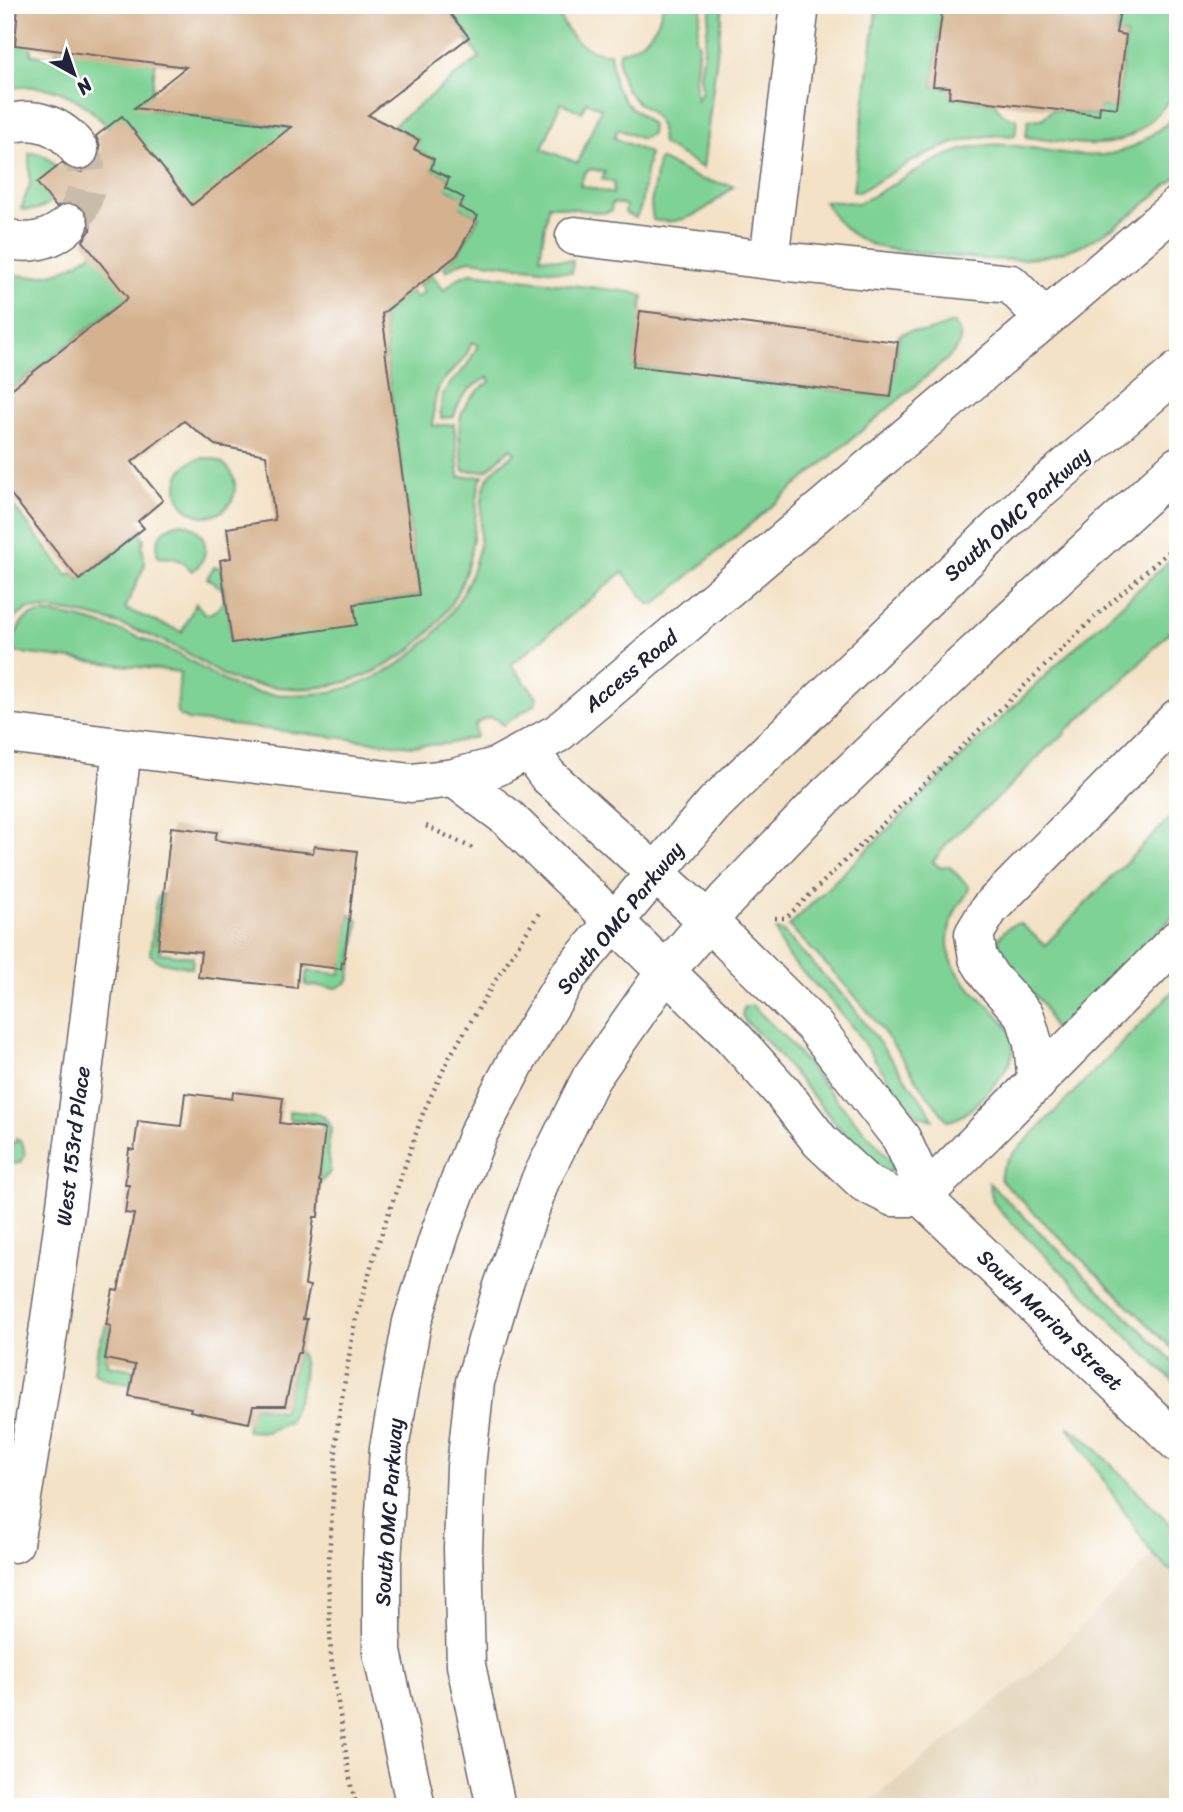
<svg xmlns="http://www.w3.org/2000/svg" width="1183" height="1812" viewBox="0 0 1183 1812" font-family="Sriracha,sans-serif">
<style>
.built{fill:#e1d2b5}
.green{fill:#7fd295;stroke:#507a68;stroke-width:2;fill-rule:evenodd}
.building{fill:#d5b28f}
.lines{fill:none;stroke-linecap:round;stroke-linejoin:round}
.minor-tunnel{stroke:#c9bcaa;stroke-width:38;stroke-dasharray:38 19;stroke-linecap:butt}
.minor-casing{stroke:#6b656c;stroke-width:41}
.path{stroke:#6b656c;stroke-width:4.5;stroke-dasharray:2 5;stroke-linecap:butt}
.minor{stroke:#fff;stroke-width:38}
.labels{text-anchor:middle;stroke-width:6;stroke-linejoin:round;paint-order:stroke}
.street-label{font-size:21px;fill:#22223b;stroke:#fff}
</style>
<rect width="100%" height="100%" fill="#fff"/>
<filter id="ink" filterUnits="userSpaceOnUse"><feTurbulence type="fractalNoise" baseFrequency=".0143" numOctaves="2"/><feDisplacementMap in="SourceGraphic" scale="14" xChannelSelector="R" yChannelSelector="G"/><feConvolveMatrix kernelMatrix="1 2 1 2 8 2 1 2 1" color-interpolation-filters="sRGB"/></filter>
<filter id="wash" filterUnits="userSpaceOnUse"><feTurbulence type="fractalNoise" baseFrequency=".00686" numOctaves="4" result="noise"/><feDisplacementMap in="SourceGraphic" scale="28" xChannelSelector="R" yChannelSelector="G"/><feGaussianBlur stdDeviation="1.57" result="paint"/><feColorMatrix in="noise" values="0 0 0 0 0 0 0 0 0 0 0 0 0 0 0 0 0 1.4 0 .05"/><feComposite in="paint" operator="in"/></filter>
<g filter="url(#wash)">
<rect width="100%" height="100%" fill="#f3e2c6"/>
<path class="built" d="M 1153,1555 L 1178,1577 L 1178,1807 L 863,1807 L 1046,1662 Z"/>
<path class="green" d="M 524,5 L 557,5 C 562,32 582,53 610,53 L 615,86 L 625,102 L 652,125 L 651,134 L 642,139 L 618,129 L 614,138 L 649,153 L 641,206 L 636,218 L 625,213 L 626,205 L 612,203 L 611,211 L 603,213 L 548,205 L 540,257 L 573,261 L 572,273 L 470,260 L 459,263 L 446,271 L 443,266 L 457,255 L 479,217 L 453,204 L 462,201 L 464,198 L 438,184 L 447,182 L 449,178 L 423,165 L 433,162 L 434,159 L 408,146 L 411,140 L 417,143 L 419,140 L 391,127 L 480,57 L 466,39 L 469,36 L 449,12 C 474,16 499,12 524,5 ZM 586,102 L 601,108 L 578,163 L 542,149 L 561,103 L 582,112 ZM 591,169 L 605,172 L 602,179 L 614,183 L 613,194 L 580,185 L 585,172 Z
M 663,5 L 702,5 L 696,40 L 699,43 L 695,79 L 697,101 L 702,91 L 700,75 L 711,5 L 723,5 L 703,168 L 662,144 C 661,135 662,125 655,117 C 650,110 640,106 634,99 C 622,88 617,67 619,52 C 643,47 659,29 663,5 Z
M 877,5 L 952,5 L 951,13 L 942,13 L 933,86 L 950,87 L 950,97 L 995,103 C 999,113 1006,118 1017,118 L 1015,136 C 957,130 907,164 859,192 L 853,191 Z
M 1121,5 L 1178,5 L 1178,90 C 1125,157 1104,147 1026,137 L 1028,120 L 1042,119 L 1052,110 L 1098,115 L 1100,106 L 1117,108 L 1126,35 L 1116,33 Z
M 5,33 L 16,34 L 15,45 L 31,46 L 31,55 L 56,57 L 57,48 L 156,55 L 150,110 L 311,130 L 186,210 C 166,189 146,167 126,146 C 89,106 64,78 5,89 Z
M 1178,115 L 1178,176 C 1146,203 1116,231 1077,247 C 1027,267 975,259 923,253 C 906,250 886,251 870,244 C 849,235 835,221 824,201 L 858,203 L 864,201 C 900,181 945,149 986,145 C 1033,141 1085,168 1130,148 C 1147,140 1163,126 1178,115 Z
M 29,153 C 44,152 52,159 59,173 L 54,199 C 44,208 35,212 21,209 L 30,184 Z
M 660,159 L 699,179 L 734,186 C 710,207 687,227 653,220 L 651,204 L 658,162 Z
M 99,247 L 172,263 L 5,394 L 5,273 C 42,282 71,272 99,247 Z
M 471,273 L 631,292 L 643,296 L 634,366 L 891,397 L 899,335 C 910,330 913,331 923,332 C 933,332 944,325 954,323 C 966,337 959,348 946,360 L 655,604 L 649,604 L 623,572 L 511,665 L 537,697 L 535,704 L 503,725 C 495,714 484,716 475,726 L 476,737 L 447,744 L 411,746 L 188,720 L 180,716 L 177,711 L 180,672 L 5,651 L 5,495 L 68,576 L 73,573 L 79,580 L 139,532 L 144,539 L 142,546 L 145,564 L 125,609 L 182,632 L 196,603 L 204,613 L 209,614 C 220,609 226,602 223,589 L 207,578 L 214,567 L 221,567 L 232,642 L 354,604 L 419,595 L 385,350 L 387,349 L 382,314 L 411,291 L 416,298 L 424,292 L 419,285 L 432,275 L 444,290 L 458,278 ZM 472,342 L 478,345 C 473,354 470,363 463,370 C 447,388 439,390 441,418 L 454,417 C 459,395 470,387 489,377 L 490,382 C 451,407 458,429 464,471 L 486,471 L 511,448 L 515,453 C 506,461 494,467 488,478 C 478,497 483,530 478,552 C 460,628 391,689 312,694 C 291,695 265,696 244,689 C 220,682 200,665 178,654 C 149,640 61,605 31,616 C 22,619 18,629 15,636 L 9,635 L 15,618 L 28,609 C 82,608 132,626 180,649 C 197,658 213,671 231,679 C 242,683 255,685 267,686 C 344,698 422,663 458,591 C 475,557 474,520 479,483 L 483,476 L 459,477 L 454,424 L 433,426 C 434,413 433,399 439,387 C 449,369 464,366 472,342 Z
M177 487a29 29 0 1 1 58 0a29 29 0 1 1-58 0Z
M 182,523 C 207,528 214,556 192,571 L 184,563 L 173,558 L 158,557 C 154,538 163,526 182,523 Z
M 1178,553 L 1178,646 L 1173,641 L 1174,633 L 1169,632 L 1122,682 L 1067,730 L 1063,736 L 1046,749 L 1002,794 L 950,840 L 933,862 L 941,868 L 949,866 L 969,887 C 968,897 960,901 956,910 C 950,922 946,938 949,951 C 960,1009 1057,1020 990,1089 C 978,1101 966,1118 948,1121 C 924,1094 907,1063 885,1034 C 857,995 823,961 789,926 L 1056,665 Z
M 1175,813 L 1178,814 L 1178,911 L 1081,1011 L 1055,1033 L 1043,1004 L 998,957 C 992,942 1005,925 1020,923 L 1045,945 Z
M 160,894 L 163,894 L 157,941 L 161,948 L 160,953 L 193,957 L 192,968 L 158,961 L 150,954 L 156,902 Z
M 350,914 L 358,920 L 358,925 L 349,981 L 337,988 L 305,985 L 307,971 L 340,974 Z
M 776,930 L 783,932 L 850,1003 L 928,1109 L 933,1120 L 917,1115 L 904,1102 L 853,1028 L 828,998 L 788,957 L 780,943 Z
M 1178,986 L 1178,1354 L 1000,1179 L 1002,1169 L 1007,1160 Z
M 752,1005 L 787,1040 L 833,1096 L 893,1163 L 892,1169 L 888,1173 L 852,1143 L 769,1044 L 745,1021 L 742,1015 L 744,1007 Z
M 289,1111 L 319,1114 L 326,1119 L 331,1129 L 327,1154 L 330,1161 L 330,1172 L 321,1182 L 319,1181 L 323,1123 L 289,1119 Z
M 16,1138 L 23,1144 L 25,1156 L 19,1163 L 5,1164 L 5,1149 L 10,1150 L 11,1143 L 15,1143 Z
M 989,1183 L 1178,1366 L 1178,1386 L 1001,1212 L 993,1201 Z
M 106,1325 L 111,1326 L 105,1359 L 108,1360 L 108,1365 L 134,1370 L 131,1384 L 105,1379 L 94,1372 L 97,1352 Z
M 297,1353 L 300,1353 C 310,1373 297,1402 289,1422 L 266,1432 L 247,1431 L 246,1428 L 253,1406 L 281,1411 L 285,1406 Z
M 1068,1426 L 1086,1439 L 1178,1532 L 1178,1577 L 1153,1555 Z"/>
<g id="blocks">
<path class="building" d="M 18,5 L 443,5 L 469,37 L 368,115 L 419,140 L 414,149 L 434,159 L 431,169 L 449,178 L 445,188 L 464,198 L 459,207 L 478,216 L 457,255 L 382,314 L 387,350 L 385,350 L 419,595 L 354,604 L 357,625 L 232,643 L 220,560 L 231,558 L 227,528 L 275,520 L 266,455 L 215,445 L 184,421 L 132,462 L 163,500 L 138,521 L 144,528 L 79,580 L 5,487 L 5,394 L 128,298 L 83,241 L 90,231 L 91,221 L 86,210 L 76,203 L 66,202 L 56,207 L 37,183 L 62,163 L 72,171 L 82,172 L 92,167 L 100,157 L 100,146 L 96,136 L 122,116 L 192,205 L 291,127 L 134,108 L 186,67 L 15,45 Z
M 952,5 L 1121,5 L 1116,33 L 1126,35 L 1117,108 L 1100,106 L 1099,115 L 949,97 L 950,87 L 933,86 L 942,12 L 951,13 Z
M 640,311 L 898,342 L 891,397 L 633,366 Z
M 171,827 L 217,832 L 215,840 L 285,850 L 313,853 L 314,846 L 357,851 L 344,963 L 342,962 L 341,969 L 299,964 L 297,988 L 198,977 L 201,952 L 158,948 Z
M 233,1092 L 283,1098 L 280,1123 L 325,1129 L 319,1181 L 321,1182 L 318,1217 L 314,1217 L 305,1285 L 310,1286 L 303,1319 L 307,1319 L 300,1353 L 297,1353 L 285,1406 L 253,1406 L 249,1423 L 190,1411 L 191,1408 L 129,1396 L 135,1365 L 105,1359 L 111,1326 L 106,1325 L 113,1290 L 118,1291 L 134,1214 L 125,1213 L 129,1185 L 125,1185 L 129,1149 L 134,1150 L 138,1121 L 181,1126 L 185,1093 L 232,1099 Z"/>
</g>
</g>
<g filter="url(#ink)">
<use href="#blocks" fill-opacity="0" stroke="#6b656c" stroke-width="2"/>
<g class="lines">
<path class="minor-tunnel" d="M 69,224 C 86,203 94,175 79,150"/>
<defs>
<path id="minor" d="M 800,5 L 769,260 L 1011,284 L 1045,319
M 5,125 C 34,115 62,125 79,150
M 575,236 L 769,260
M 5,237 C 26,247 53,240 69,224
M 5,733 L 411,783 L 454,778 L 496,767 L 558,733 L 1178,206
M 529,750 L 548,776 L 707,920 L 814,1026 L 901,1138 L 915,1168 L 922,1197 L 1178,1443
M 454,778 L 508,818 L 732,1036 L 784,1094 L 820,1141 L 865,1183 L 893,1197 L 922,1197
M 1037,1083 L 1033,1043 L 1025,1016 L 990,977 L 978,958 L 974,934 L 989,909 L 1178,718
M 922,1197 L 1178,939
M 14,1543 C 61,1280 90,1014 122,749
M 416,1807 L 382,1652 L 382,1562 L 389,1448 L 412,1322 L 441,1230 L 478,1134 L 516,1062 L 568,976 L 714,804 L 1030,498 L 1178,371
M 496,1807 L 466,1665 L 463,1548 L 466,1467 L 475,1382 L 502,1289 L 540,1181 L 591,1078 L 666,971 L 726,900 L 828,794 L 958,669 L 1178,466"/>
</defs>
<use href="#minor" class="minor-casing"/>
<path class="path" d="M 426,826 L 472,848
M 775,918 L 786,918 L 1097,615 L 1178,543
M 357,1807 L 351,1785 L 331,1658 L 328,1573 L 338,1421 L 355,1322 L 375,1253 L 423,1113 L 450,1056 L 497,978 L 541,910"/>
<use href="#minor" class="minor"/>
</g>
</g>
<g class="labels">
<g class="street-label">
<text transform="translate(1017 514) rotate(-42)" y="7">South OMC Parkway</text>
<text transform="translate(631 671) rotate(-40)" y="7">Access Road</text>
<text transform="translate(620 918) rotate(-51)" y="7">South OMC Parkway</text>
<text transform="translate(73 1146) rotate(-83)" y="7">West 153rd Place</text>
<text transform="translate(1050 1320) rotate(44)" y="7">South Marion Street</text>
<text transform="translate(389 1512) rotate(-86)" y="7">South OMC Parkway</text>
</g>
</g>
<rect width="1183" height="1812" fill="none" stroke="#fff" stroke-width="28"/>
<g transform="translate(74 74) rotate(140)" stroke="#ffffff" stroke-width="5" paint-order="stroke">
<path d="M0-5L12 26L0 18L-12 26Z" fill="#22223b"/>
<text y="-10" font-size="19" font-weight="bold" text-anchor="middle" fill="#22223b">N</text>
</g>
</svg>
